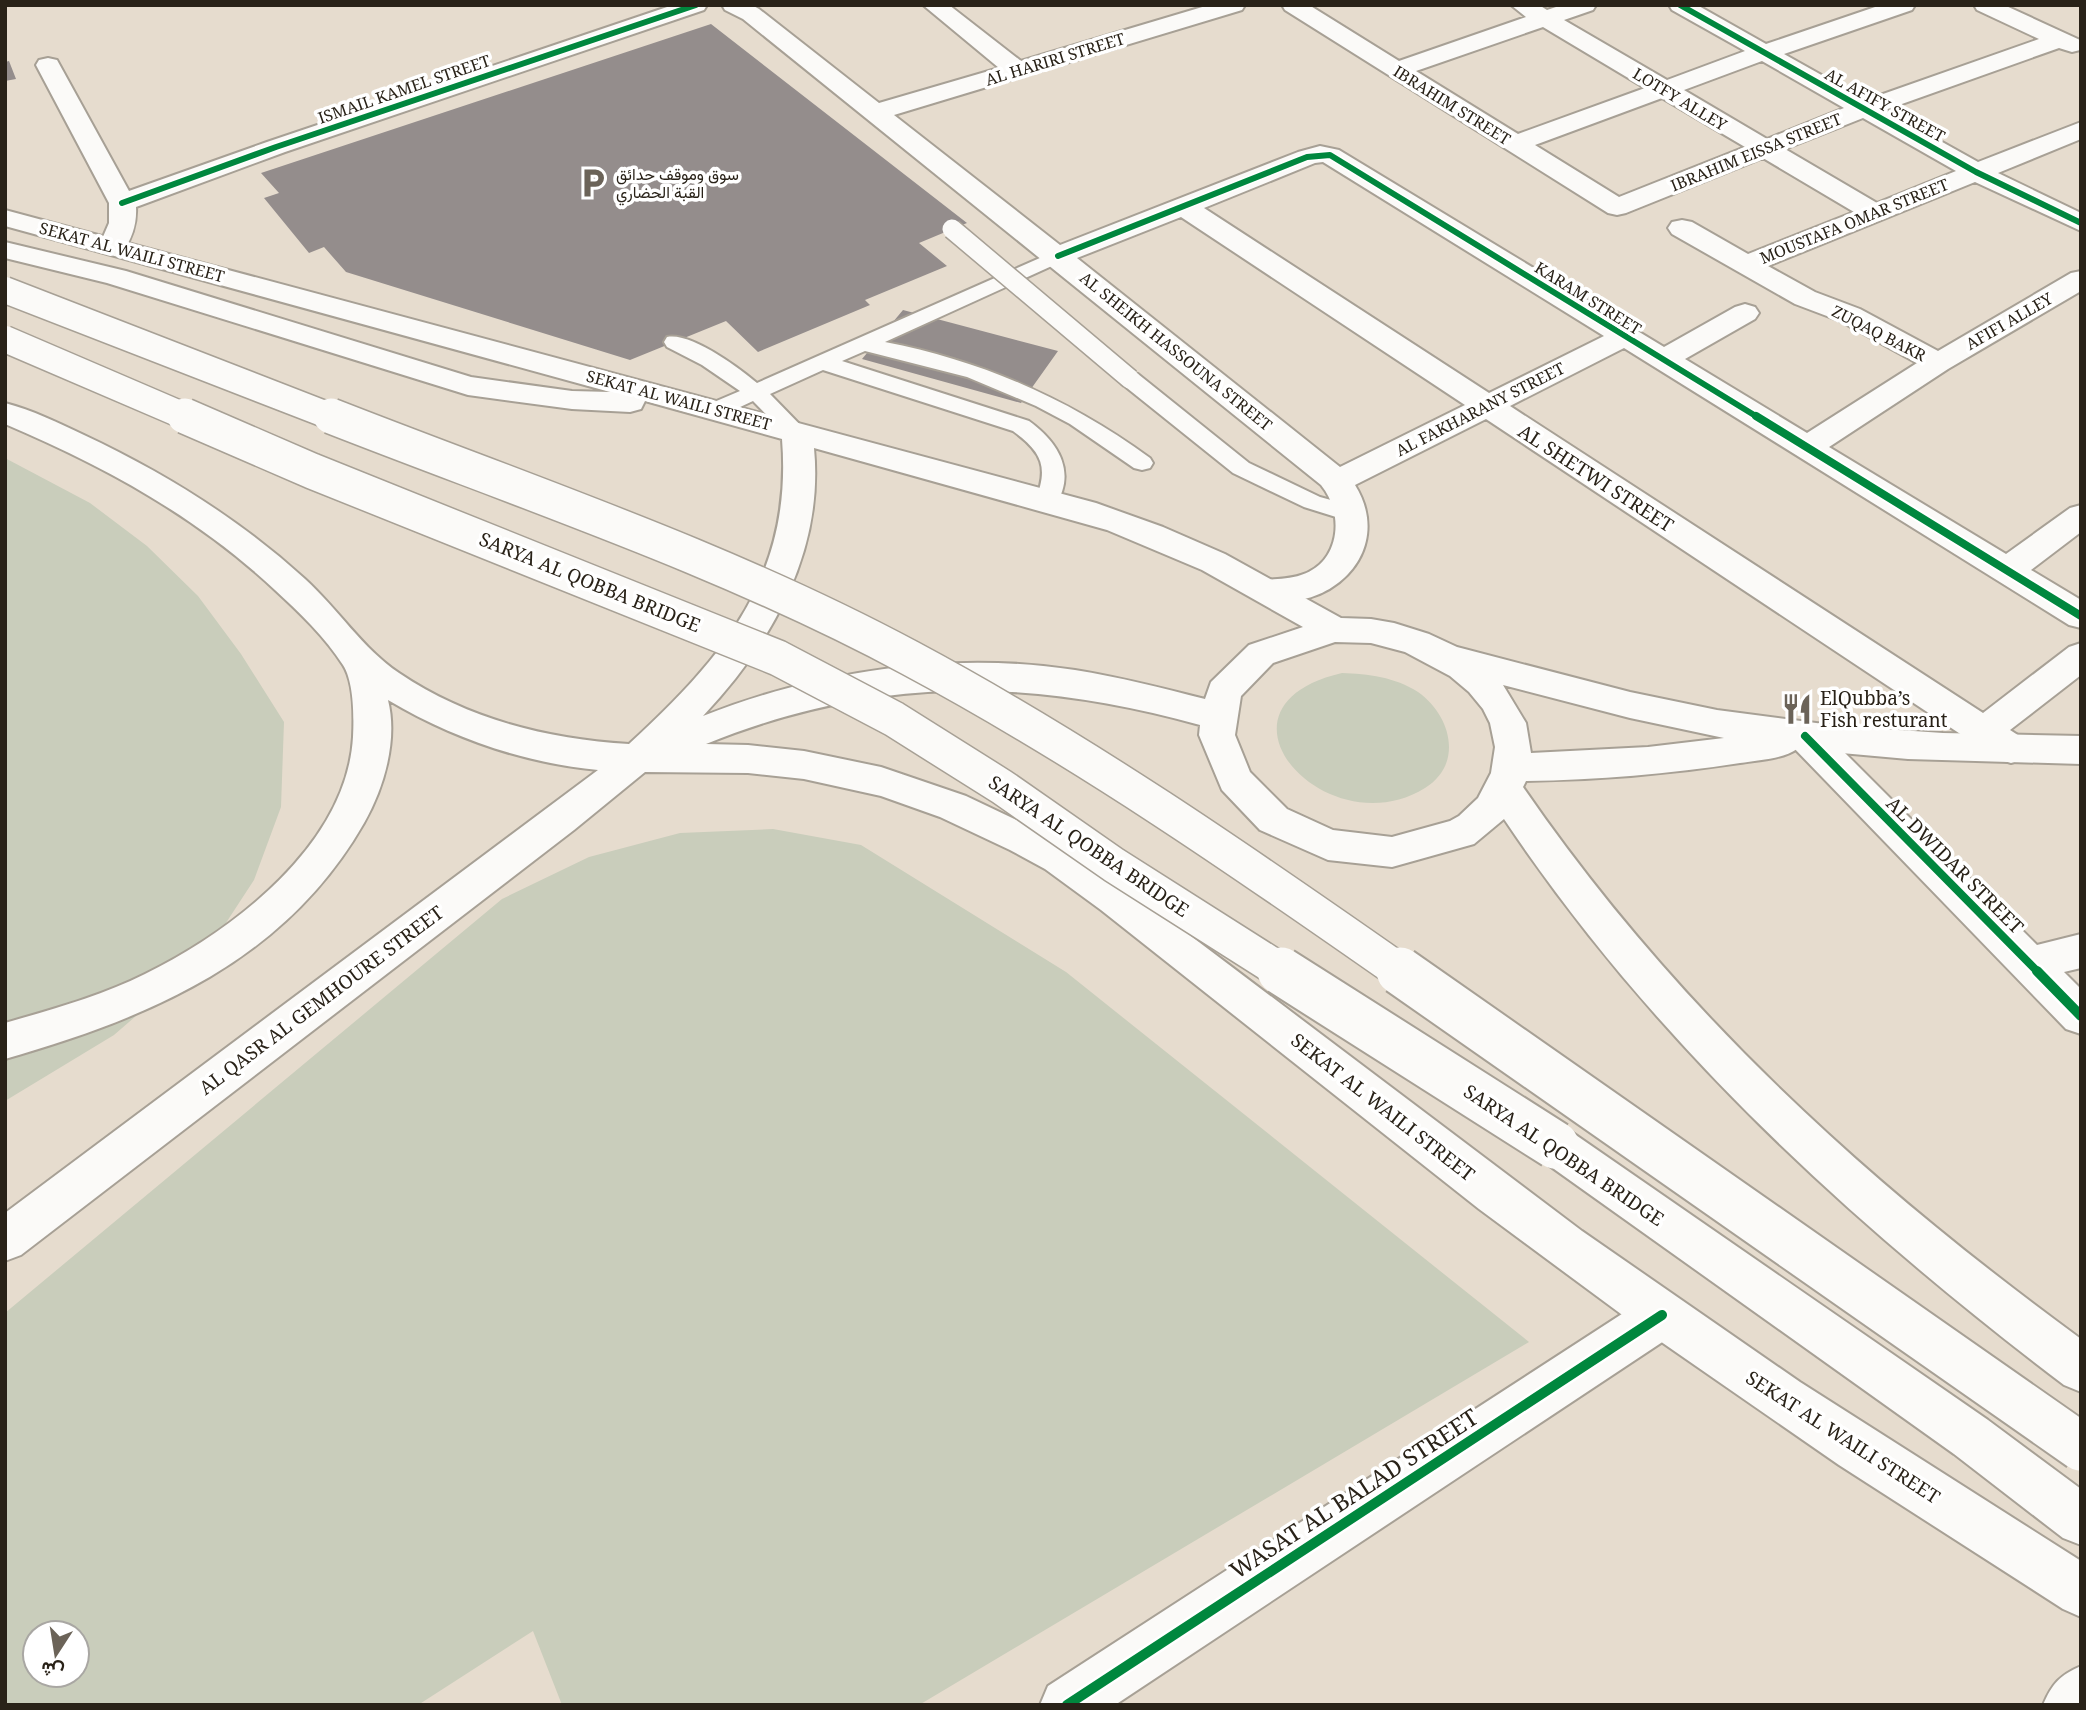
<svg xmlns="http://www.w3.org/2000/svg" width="2086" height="1710" viewBox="0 0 2086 1710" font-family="'Noto Serif',Vazirmatn,serif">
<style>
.green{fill:#c9cdbb;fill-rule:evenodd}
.building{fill:#948d8c}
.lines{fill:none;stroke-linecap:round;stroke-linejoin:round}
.service-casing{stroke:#a7a095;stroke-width:4}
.minor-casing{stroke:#a7a095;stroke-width:4}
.secondary-casing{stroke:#a7a095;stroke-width:4}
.service{fill:#fbfaf8;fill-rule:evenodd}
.minor{fill:#fbfaf8;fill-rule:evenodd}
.secondary{fill:#fbfaf8;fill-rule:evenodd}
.service-bridge-casing{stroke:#a7a095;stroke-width:22;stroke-linecap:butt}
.secondary-bridge-far2-casing{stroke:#a7a095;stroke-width:29;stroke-linecap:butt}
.secondary-bridge-far1-casing{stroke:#a7a095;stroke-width:38;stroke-linecap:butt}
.secondary-bridge-casing{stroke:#a7a095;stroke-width:51;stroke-linecap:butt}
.service-bridge{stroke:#fbfaf8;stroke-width:19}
.secondary-bridge-far2{stroke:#fbfaf8;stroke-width:26}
.secondary-bridge-far1{stroke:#fbfaf8;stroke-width:35}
.secondary-bridge{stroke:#fbfaf8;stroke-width:47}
.cycleway-far2-casing{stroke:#fff;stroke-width:9}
.cycleway-far1-casing{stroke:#fff;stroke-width:12}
.cycleway-casing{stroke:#fff;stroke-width:15}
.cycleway-far2{stroke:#00873e;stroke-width:6}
.cycleway-far1{stroke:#00873e;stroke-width:8}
.cycleway{stroke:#00873e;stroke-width:10}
.labels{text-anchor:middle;stroke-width:7;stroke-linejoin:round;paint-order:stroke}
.far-street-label{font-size:16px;fill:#292218;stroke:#fff}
.far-poi-label{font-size:16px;fill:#292218;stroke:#fff;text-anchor:start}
.street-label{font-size:19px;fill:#292218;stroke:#fff}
.poi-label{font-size:19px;fill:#292218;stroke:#fff;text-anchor:start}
.near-street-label{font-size:23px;fill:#292218;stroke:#fff}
</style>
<rect width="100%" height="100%" fill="#e6dcce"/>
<path class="green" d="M 5,458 L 90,503 L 147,546 L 198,596 L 241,654 L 284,722 L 281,807 L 254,880 L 203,958 L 114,1035 L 5,1101 Z
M 1342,673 C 1368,674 1395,677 1418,692 C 1451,715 1464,764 1425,788 C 1327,849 1196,707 1342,673 Z
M 773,829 L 861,845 L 1066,972 L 1529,1342 L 919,1705 L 562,1705 L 533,1631 L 418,1705 L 5,1705 L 5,1313 L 502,899 L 589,857 L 680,833 ZM 35,1633 L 77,1633 L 77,1675 L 35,1675 Z"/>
<path class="building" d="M 711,24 L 967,223 L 919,243 L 947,266 L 865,300 L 870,305 L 758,352 L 726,321 L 630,360 L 346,272 L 324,247 L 309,253 L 264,198 L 279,193 L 261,173 Z
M 9,61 L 16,79 L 5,81 L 5,62 Z
M 903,310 L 1058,351 L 1021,403 L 862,359 Z"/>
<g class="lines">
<defs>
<path id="service" d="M 1058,250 L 1065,252 L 1068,256 L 1065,260 L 885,342 C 983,361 1069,399 1150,458 L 1153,463 L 1150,468 L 1142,470 L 1134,468 L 1070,424 L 1036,406 L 967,377 L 865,351 L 842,361 L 1029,421 C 1058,442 1077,472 1055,506 L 1047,509 L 1039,506 L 1035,501 C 1049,467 1042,452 1013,431 L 823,370 L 770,394 L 808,433 L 805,438 L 797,440 L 789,438 L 753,401 L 723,415 L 707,415 L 704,410 L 707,405 L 740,391 L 702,365 L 667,347 L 664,342 L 667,337 C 691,332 739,368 757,383 Z
M 1130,372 L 1138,374 L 1249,463 L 1320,497 L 1360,508 L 1364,514 L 1360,520 L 1352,522 L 1304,507 L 1233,473 L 1122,384 L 1119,379 L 1122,374 Z"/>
<path id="minor" d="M 673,5 L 707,5 L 704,10 L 285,152 L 136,207 C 137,224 132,238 123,252 L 113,254 L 103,252 L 99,246 L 109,223 L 109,203 L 36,65 L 39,60 L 48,58 L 57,60 L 129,191 L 267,142 Z
M 722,5 L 752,5 L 759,9 L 879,103 L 999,68 L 923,5 L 949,5 L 1021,61 L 1209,5 L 1245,5 L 1242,10 L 894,115 L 1060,245 L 1298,152 L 1320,146 L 1339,150 L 1664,347 L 1735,307 L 1745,304 L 1755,307 L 1759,313 L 1755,319 L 1685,359 L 1807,433 L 1917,363 L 1840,321 L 1795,304 L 1672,234 L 1668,228 L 1672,222 L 1682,220 L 1692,222 L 1748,254 L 1854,212 L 1763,158 L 1626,213 L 1617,215 L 1608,213 L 1285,10 L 1282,5 L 1309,5 L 1399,61 L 1526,17 L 1511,5 L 1539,5 L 1547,10 L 1562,5 L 1596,5 L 1593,10 L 1564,20 L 1667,80 L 1745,51 L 1672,10 L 1669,5 L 1697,5 L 1766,44 L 1881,5 L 1915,5 L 1912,10 L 1784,54 L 1866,100 L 2039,39 L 1977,10 L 1974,5 L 2004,5 L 2080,40 L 2080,50 L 2072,52 L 2059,48 L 1885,110 L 1978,162 L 2081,122 L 2081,139 L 1998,173 L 2081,213 L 2081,231 L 1975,182 L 1768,266 L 1815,292 L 1860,309 L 1938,351 L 2071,273 L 2081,271 L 2081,291 L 1948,369 L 1829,447 L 2006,554 L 2070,508 L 2081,505 L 2081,532 L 2031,570 L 2081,600 L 2081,628 L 2069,625 L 1624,348 L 1510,406 L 1983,713 L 2069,647 L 2081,643 L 2081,675 L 2010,730 L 2024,739 L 2029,749 L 2024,759 L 2011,763 L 1998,759 L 1486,419 L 1355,485 C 1397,553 1326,618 1257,598 L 1252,590 L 1257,582 C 1271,578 1287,580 1301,575 C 1340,563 1345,514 1321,485 L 743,19 L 725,10 ZM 1543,27 L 1645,88 L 1518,134 L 1416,71 ZM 1762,61 L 1844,108 L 1767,139 L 1684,90 ZM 1662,98 L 1745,147 L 1619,197 L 1535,145 ZM 1863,118 L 1956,171 L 1877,203 L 1785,149 ZM 1323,162 L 1604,336 L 1489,393 L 1204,208 L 1315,163 ZM 1181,217 L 1465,405 L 1340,467 L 1077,258 Z
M 1805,722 L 1818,726 L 2037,945 L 2081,934 L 2081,968 L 2064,972 L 2081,989 L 2081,1034 L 2066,1029 L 1792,746 L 1787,736 L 1792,726 Z
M 1662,1292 L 1679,1299 L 1685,1315 L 1679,1331 L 1115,1705 L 1040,1705 L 1048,1686 L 1645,1299 Z
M 2081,1666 L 2081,1705 L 2043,1705 C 2052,1684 2060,1675 2081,1666 Z"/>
<path id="secondary" d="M 5,210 L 1096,503 L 1163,527 L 1225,554 L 1341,618 L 1371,619 L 1394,623 L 1429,634 L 1457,647 L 1630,692 L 1717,710 L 1839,726 L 1943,733 L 2081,736 L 2081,764 L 1908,759 L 1797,749 C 1783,759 1758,760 1740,763 C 1669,774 1598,780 1526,781 L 1523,787 C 1675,1008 1865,1181 2081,1339 L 2081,1392 L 2064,1385 C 1851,1223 1654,1043 1504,819 L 1474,844 L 1392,867 L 1328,860 L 1260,830 L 1222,790 L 1199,735 L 1200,725 C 1027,677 874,676 706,744 L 748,745 L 804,751 L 881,767 L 966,796 L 1073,847 L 1582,1231 L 1800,1382 L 2081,1561 L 2081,1617 L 2063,1609 L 1839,1465 L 1621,1314 L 1479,1209 L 1101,910 L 1045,869 L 1010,850 L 940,817 L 881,796 L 804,779 L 748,773 L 645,772 L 574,830 L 21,1255 L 5,1261 L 5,1213 L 598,770 C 524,763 452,738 388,700 C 398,740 384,788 364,823 C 285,961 151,1017 5,1059 L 5,1023 C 53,1009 101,996 145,974 C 234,930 347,844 353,737 C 354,717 354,682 343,665 C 325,637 299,612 275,590 C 196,516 104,466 5,424 L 5,403 C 32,410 59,423 84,435 C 165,473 239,519 305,579 C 338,609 362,648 399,673 C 467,719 547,739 629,744 C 724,657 793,575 782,439 L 645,401 L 641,409 L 630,412 L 572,409 L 468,395 L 107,283 L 5,258 L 5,242 L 126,271 L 471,377 L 572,391 L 610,392 L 5,226 ZM 814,448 L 1107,530 L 1202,570 L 1303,627 L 1249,645 L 1211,682 L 1205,699 C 1162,688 1119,677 1075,670 C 952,651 819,670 703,716 C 772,643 824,551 814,448 ZM 1335,642 L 1371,643 L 1405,652 L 1450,676 L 1469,692 L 1483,709 L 1490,723 L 1495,747 L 1491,773 L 1478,798 L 1459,816 L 1450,821 L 1392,837 L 1333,830 L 1287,809 L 1250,772 L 1235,735 L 1241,696 L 1273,663 ZM 1503,685 L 1630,718 L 1724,738 L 1648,747 L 1531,753 L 1526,723 Z
M 1555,1125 L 1570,1131 L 1988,1420 L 2081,1489 L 2081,1545 L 2063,1538 L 1954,1454 L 1540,1159 L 1533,1145 L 1540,1131 Z"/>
</defs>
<use href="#service" class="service-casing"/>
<use href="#minor" class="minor-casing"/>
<use href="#secondary" class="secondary-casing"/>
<use href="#service" class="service"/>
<use href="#minor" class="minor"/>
<use href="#secondary" class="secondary"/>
<defs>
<path id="service-bridge" d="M 952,229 L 1130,379"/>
<path id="secondary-bridge-far2" d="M 5,290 L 335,418
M 5,339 L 189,418"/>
<path id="secondary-bridge-far1" d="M 185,416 L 312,471 L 778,658 L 894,719 L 1002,787 L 1114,865 L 1284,973
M 331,416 C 525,492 726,559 910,658 C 1082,750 1242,861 1402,973"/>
<path id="secondary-bridge" d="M 1281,971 L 1555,1145
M 1400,971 L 2081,1447"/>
</defs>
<use href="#service-bridge" class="service-bridge-casing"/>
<use href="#secondary-bridge-far2" class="secondary-bridge-far2-casing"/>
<use href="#secondary-bridge-far1" class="secondary-bridge-far1-casing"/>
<use href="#secondary-bridge" class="secondary-bridge-casing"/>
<use href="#service-bridge" class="service-bridge"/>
<use href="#secondary-bridge-far2" class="secondary-bridge-far2"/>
<use href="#secondary-bridge-far1" class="secondary-bridge-far1"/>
<use href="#secondary-bridge" class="secondary-bridge"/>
<defs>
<path id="cycleway-far2" d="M 1680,5 L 1976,172 L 2081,223
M 122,203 L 276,147 L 696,5
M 1058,256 L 1307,157 L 1330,155 L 1759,418"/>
<path id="cycleway-far1" d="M 1756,416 L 2081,616
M 1805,736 L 2039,973"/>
<path id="cycleway" d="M 2037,971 L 2081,1016
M 1067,1705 L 1662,1315"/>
</defs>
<use href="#cycleway-far2" class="cycleway-far2-casing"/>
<use href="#cycleway-far1" class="cycleway-far1-casing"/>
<use href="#cycleway" class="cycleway-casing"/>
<use href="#cycleway-far2" class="cycleway-far2"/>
<use href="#cycleway-far1" class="cycleway-far1"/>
<use href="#cycleway" class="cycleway"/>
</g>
<defs>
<symbol id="parking-bare" viewBox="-9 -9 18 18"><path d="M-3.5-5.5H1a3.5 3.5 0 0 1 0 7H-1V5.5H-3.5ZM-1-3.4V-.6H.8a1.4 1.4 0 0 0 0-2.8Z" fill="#6b6358" stroke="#fff" stroke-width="2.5" paint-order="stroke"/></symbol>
<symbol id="restaurant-bare" viewBox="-9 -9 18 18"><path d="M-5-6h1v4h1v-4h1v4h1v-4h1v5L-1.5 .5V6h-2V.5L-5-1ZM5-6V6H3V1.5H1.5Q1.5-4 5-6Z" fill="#6b6358" stroke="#fff" stroke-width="2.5" paint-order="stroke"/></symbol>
</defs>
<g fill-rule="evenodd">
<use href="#parking-bare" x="571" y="161" width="44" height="44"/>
<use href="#restaurant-bare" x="1775" y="687" width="44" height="44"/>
</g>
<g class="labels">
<g class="far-street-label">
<text transform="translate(1055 59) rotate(-17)" y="6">AL HARIRI STREET</text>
<text transform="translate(404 89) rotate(-19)" y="6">ISMAIL KAMEL STREET</text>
<text transform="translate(1680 99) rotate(31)" y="6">LOTFY ALLEY</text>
<text transform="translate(1452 105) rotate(32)" y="6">IBRAHIM STREET</text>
<text transform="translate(1885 105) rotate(29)" y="6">AL AFIFY STREET</text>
<text transform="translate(1756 152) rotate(-22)" y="6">IBRAHIM EISSA STREET</text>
<text transform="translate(1854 221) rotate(-22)" y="6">MOUSTAFA OMAR STREET</text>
<text transform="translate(132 252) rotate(15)" y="6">SEKAT AL WAILI STREET</text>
<text transform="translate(1588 298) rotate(32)" y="6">KARAM STREET</text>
<text transform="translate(2009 321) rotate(-30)" y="6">AFIFI ALLEY</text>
<text transform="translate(1879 333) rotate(27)" y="6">ZUQAQ BAKR</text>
<text transform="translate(1176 351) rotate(39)" y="6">AL SHEIKH HASSOUNA STREET</text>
<text transform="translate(679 400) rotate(15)" y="6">SEKAT AL WAILI STREET</text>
<text transform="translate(1480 409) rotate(-27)" y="6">AL FAKHARANY STREET</text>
</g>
<g class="far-poi-label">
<text x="616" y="180">سوق وموقف حدائق<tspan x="616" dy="18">القبة الحضاري</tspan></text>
</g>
<g class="street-label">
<text transform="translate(1596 478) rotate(33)" y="7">AL SHETWI STREET</text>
<text transform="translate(590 582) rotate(22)" y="7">SARYA AL QOBBA BRIDGE</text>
<text transform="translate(1089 846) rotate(34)" y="7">SARYA AL QOBBA BRIDGE</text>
<text transform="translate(1955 865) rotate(45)" y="7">AL DWIDAR STREET</text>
<text transform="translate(321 1000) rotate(-37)" y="7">AL QASR AL GEMHOURE STREET</text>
<text transform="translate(1383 1107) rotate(38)" y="7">SEKAT AL WAILI STREET</text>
<text transform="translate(1564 1155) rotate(34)" y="7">SARYA AL QOBBA BRIDGE</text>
<text transform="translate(1843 1437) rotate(33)" y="7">SEKAT AL WAILI STREET</text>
</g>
<g class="poi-label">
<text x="1820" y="705">ElQubba’s<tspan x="1820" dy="22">Fish resturant</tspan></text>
</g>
<g class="near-street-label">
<text transform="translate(1354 1494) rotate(-33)" y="8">WASAT AL BALAD STREET</text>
</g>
</g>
<rect width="2086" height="1710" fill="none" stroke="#292218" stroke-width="14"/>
<g transform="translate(56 1654) rotate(192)"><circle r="33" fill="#ffffff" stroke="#a9a7a3" stroke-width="2"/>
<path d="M0-5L12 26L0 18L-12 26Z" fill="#6b6358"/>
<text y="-10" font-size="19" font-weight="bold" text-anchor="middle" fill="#292218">ش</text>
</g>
</svg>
